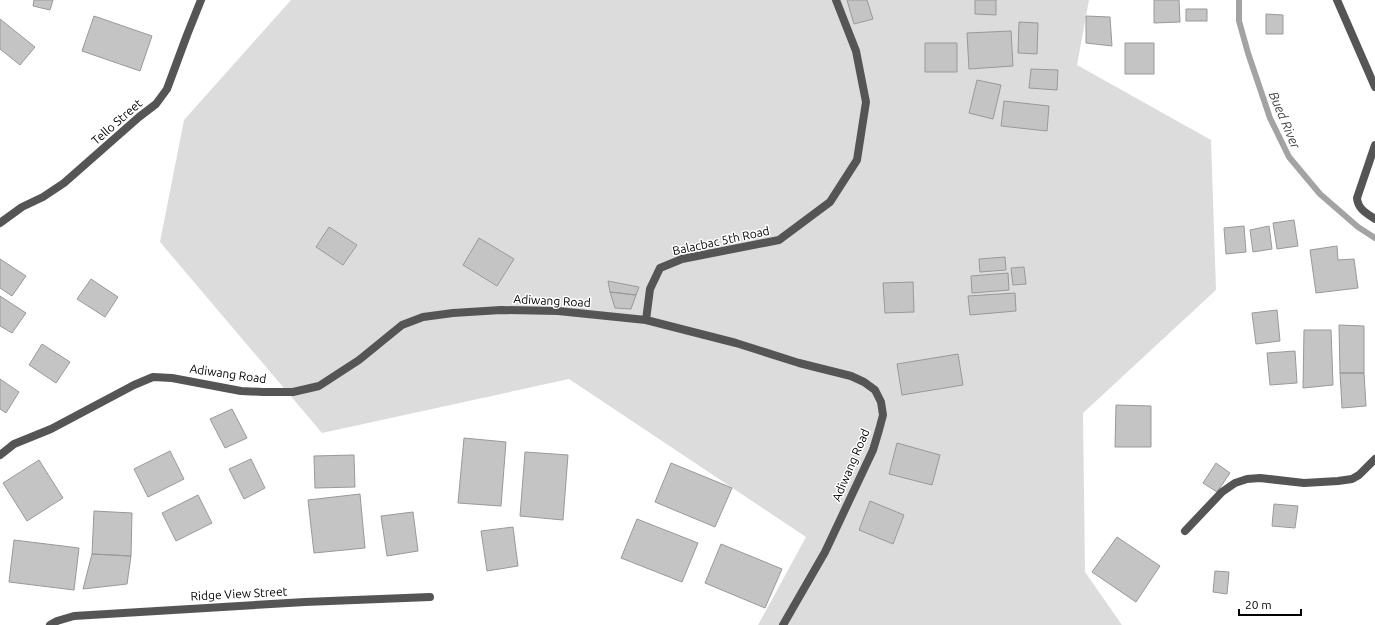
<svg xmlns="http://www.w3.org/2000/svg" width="1375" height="625" viewBox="0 0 1375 625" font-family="Ubuntu,sans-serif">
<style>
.grass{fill:#dcdcdc}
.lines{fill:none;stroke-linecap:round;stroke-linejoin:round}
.stream{stroke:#a3a3a3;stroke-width:6}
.building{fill:#c4c4c4;stroke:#999}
.street{stroke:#555;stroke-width:8}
.labels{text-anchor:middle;stroke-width:3;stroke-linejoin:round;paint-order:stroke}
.street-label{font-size:12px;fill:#000;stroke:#fff}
.water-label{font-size:13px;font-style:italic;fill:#444;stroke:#fff}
</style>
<rect width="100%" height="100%" fill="#fff"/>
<path class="grass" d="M 291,0 L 1089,0 L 1077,65 L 1211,140 L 1216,290 L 1083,413 L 1085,572 L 1122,625 L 758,625 L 806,537 L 569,379 L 322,433 L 160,242 L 184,120 Z"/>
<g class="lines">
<path class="stream" d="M 1239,0 L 1239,21 L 1248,53 L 1270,118 L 1289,157 L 1320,194 L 1358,227 L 1375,238"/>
</g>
<path class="building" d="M 34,0 L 53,0 L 50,10 L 33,6 Z
M 847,0 L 867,0 L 873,19 L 854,24 Z
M 975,0 L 996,0 L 996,15 L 975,14 Z
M 1154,0 L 1179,0 L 1180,22 L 1154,23 Z
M 1186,9 L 1207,9 L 1207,21 L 1186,21 Z
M 1266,14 L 1283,15 L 1283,34 L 1266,34 Z
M 94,16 L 152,36 L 140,71 L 82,51 Z
M 1086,16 L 1110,17 L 1112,46 L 1086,43 Z
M 0,19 L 35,47 L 20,65 L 0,49 Z
M 1019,22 L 1038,23 L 1037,54 L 1018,53 Z
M 1011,31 L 1013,66 L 969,69 L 967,33 Z
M 925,43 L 957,43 L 957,72 L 925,72 Z
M 1125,43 L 1154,43 L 1154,74 L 1125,74 Z
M 1031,69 L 1058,70 L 1057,90 L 1029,88 Z
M 977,80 L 1001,85 L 993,119 L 969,113 Z
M 1004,101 L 1049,106 L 1047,131 L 1001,126 Z
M 1294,220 L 1298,246 L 1277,249 L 1273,223 Z
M 1244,226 L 1246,252 L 1226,254 L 1224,228 Z
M 1269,226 L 1272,249 L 1253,252 L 1250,230 Z
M 329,227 L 357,245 L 343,265 L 316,247 Z
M 479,238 L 514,259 L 497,286 L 463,265 Z
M 1337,246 L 1338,260 L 1354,259 L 1358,288 L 1316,293 L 1310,250 Z
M 1005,257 L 1006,270 L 980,272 L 979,259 Z
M 0,259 L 26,276 L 12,296 L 0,288 Z
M 1024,267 L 1026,284 L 1013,285 L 1011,268 Z
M 1008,273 L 1009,290 L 972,293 L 971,276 Z
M 91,279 L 118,297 L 105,317 L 77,299 Z
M 608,281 L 639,287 L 636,295 L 610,292 Z
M 913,282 L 914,312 L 885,313 L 883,283 Z
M 610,292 L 636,295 L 631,309 L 615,308 Z
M 1015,293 L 1016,311 L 970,315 L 968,296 Z
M 0,296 L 26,313 L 12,333 L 0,326 Z
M 1277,310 L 1280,341 L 1256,344 L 1252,313 Z
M 1339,325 L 1364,326 L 1364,373 L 1340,373 Z
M 1304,330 L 1331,330 L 1333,385 L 1303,388 Z
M 42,344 L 70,362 L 56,383 L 29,365 Z
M 1295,351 L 1297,383 L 1270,385 L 1267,353 Z
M 958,354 L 963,385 L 902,395 L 897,364 Z
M 1340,373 L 1364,373 L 1366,406 L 1342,408 Z
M 0,379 L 19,392 L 6,413 L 0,409 Z
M 1116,405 L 1151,406 L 1151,447 L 1115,447 Z
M 232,409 L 247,438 L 225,448 L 210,419 Z
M 464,438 L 506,442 L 501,506 L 458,503 Z
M 897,443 L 940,455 L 932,485 L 889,474 Z
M 170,451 L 184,479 L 148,497 L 134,469 Z
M 525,452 L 568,455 L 563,520 L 520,516 Z
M 354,455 L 355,487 L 315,488 L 314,456 Z
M 251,459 L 265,488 L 244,499 L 229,469 Z
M 39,460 L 63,498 L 27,521 L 3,483 Z
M 671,463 L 732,488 L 715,527 L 655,502 Z
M 1216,463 L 1230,473 L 1217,492 L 1203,483 Z
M 360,494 L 365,548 L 314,553 L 308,500 Z
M 198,495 L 212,523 L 176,541 L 162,513 Z
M 870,501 L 904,515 L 893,544 L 859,530 Z
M 1274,504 L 1298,506 L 1295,528 L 1272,526 Z
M 94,511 L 132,513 L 131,556 L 92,554 Z
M 413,512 L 418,551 L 387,556 L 381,516 Z
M 637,519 L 698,543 L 682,582 L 621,558 Z
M 513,527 L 518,566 L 487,571 L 481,531 Z
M 1117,537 L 1160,566 L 1136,602 L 1092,572 Z
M 14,540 L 79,548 L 74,590 L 9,582 Z
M 721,544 L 782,569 L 765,608 L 705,583 Z
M 92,554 L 131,556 L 127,584 L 83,589 Z
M 1215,571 L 1229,572 L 1227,594 L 1213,592 Z"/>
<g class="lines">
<path class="street" d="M 1337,0 L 1375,87
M 1375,145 L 1357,198 C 1358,209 1366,213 1375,219
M 0,223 L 22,207 L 43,197 L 64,183 L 139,117 L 156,104 L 167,89 L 187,35 L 201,0
M 646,320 L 650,289 L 660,268 L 682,259 L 779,240 L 830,202 L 857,160 L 866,102 L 856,51 L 836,0
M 0,455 L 14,444 L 51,429 L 134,385 L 153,377 L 172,378 L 241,391 L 263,392 L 293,392 L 319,386 L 359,360 L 402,325 L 423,317 L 453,313 L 501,310 L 558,311 L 646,320 L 736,343 L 799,363 L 851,376 L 864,382 L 875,390 L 881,402 L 883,415 L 879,430 L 873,450 L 825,552 L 783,625
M 1185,531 L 1222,492 L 1235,483 L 1247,479 L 1260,478 L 1304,483 L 1338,481 L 1352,479 L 1359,475 L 1375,459
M 50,625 L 57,621 L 74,616 L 305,602 L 430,597"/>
</g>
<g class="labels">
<g class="street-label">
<text transform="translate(117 122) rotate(-41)" y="4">Tello Street</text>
<text transform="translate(721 241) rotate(-12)" y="4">Balacbac 5th Road</text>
<text transform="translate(552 301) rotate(3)" y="4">Adiwang Road</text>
<text transform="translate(228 374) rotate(8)" y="4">Adiwang Road</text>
<text transform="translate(851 465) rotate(-67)" y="4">Adiwang Road</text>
<text transform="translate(239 594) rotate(-3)" y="4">Ridge View Street</text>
</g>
<g class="water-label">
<text transform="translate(1285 120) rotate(67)" y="5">Bued River</text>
</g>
</g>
<path d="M1239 609v6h62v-6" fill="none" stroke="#000000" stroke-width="2"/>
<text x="1245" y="609" font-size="12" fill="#000000" stroke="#ffffff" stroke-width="3" paint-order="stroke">20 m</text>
</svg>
